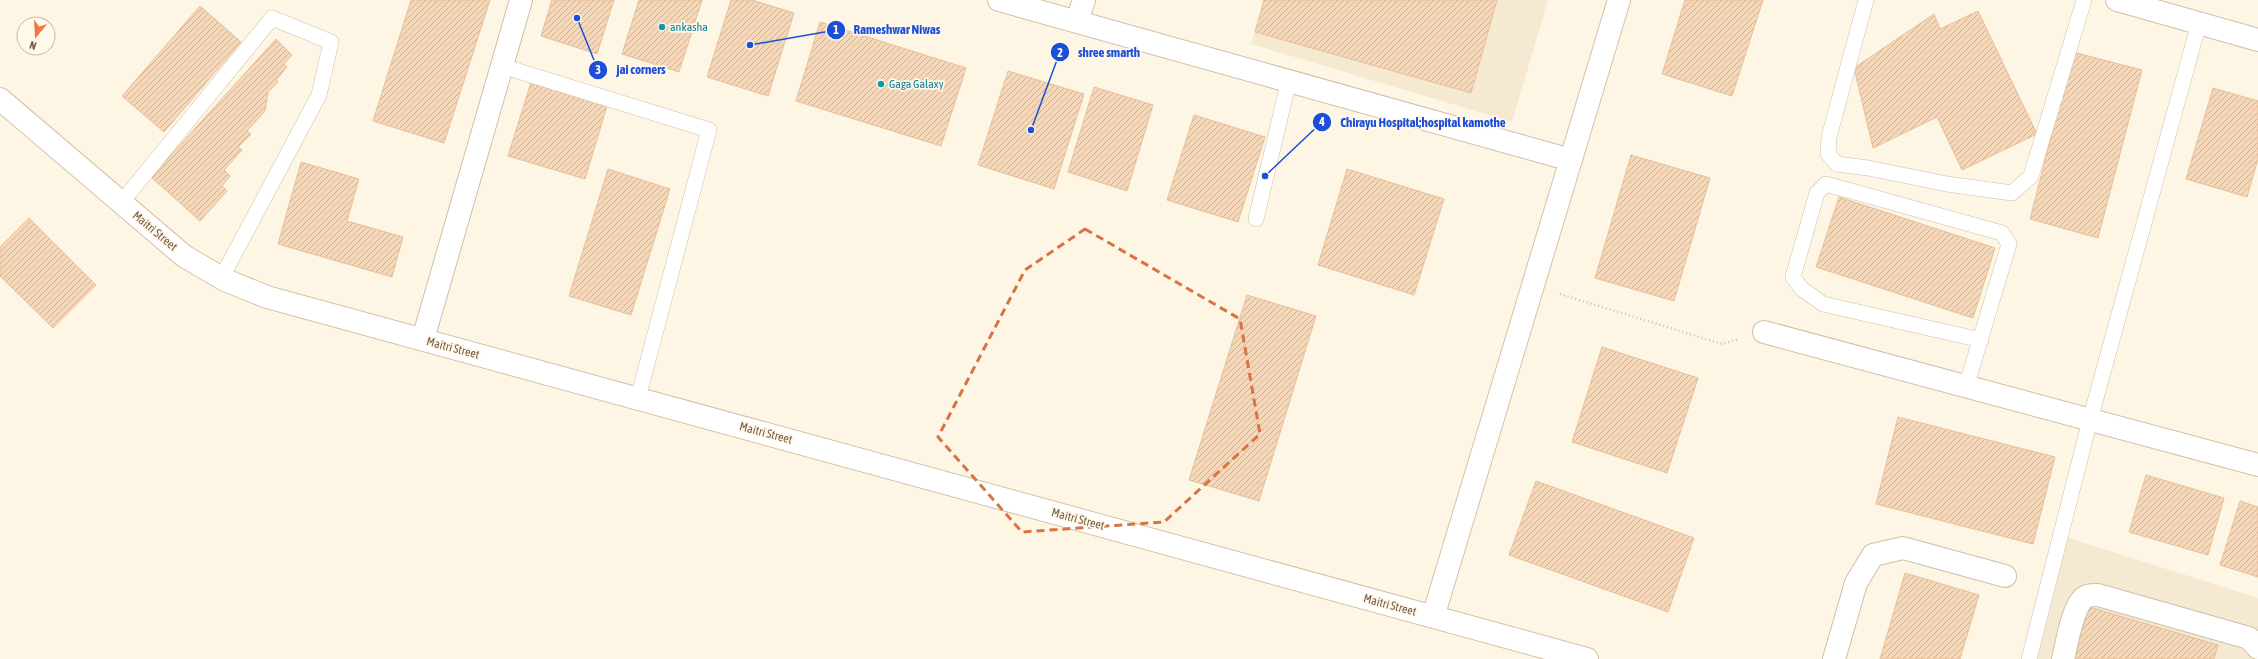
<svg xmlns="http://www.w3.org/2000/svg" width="2258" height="659" viewBox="0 0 2258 659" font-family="'Asap Condensed',sans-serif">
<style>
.residential{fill:#f6e9d2}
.building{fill:url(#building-hatch);stroke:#e9bf99}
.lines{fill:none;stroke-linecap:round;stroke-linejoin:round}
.lane-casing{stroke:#d0bea9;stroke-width:16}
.street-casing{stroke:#d0bea9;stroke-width:24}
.secondary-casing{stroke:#d6c1a9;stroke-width:24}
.path{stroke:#daba9c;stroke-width:2.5;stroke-dasharray:1 3;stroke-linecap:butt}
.lane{stroke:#fff;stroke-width:15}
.street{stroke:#fff;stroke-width:22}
.secondary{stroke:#fff;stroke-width:22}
.marked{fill:none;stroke:#d87342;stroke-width:3;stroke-dasharray:8 5;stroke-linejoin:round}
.culture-dot{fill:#0f9aa8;stroke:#fff9ec;stroke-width:1.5}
.labels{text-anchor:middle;stroke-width:3.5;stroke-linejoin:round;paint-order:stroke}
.culture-label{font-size:12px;fill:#0d838f;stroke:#fff9ec;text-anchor:start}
.street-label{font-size:12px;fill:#785d47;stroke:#fff9ec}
.leader{fill:none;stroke:#1d4ed8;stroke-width:1.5}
.callout-dot{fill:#1d4ed8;stroke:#fff9ec;stroke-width:1.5}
.mark-label{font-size:12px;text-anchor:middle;font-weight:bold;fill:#fff}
.callout-label{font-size:13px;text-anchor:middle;font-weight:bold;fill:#1d4ed8;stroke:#fff9ec;stroke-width:3.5;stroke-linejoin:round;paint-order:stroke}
</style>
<defs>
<pattern id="building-hatch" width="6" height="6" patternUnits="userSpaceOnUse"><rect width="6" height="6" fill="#f5d7ba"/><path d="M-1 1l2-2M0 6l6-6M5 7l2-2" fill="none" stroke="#cbb299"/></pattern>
</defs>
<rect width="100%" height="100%" fill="#fef6e4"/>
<path class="residential" d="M 1264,0 L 1548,0 L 1512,122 L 1251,44 Z
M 2066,537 L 2258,598 L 2258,659 L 2037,659 Z"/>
<path class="building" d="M 411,0 L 490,0 L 444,143 L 373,121 Z
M 552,0 L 614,0 L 597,54 L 541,36 Z
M 639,0 L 702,0 L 679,72 L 622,54 Z
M 731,0 L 752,0 L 794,13 L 768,96 L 707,77 Z
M 1264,0 L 1497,0 L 1471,93 L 1255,32 Z
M 1685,0 L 1763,0 L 1732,96 L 1662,74 Z
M 200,6 L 241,42 L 164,132 L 122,96 Z
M 1978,11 L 2037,134 L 1962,170 L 1937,117 L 1873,148 L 1854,68 L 1934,14 L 1940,29 Z
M 820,22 L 966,68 L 941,146 L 796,101 Z
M 276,39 L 292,55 L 284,64 L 287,67 L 276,80 L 278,82 L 268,92 L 265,111 L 247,131 L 251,134 L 238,147 L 242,150 L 224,170 L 230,176 L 222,186 L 227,191 L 200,221 L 151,177 Z
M 2073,52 L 2142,70 L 2098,238 L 2030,219 Z
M 1008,71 L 1084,94 L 1054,189 L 978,165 Z
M 531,82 L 607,106 L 585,179 L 508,156 Z
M 1094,87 L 1153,105 L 1127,191 L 1068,172 Z
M 2213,88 L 2258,101 L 2258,159 L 2247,197 L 2186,179 Z
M 1194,115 L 1265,137 L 1238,222 L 1167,200 Z
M 1631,155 L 1710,178 L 1674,301 L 1595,278 Z
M 301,162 L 359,179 L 347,221 L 403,237 L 392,277 L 278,244 Z
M 608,169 L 670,189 L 631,315 L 569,296 Z
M 1347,169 L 1444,199 L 1414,295 L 1318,265 Z
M 1839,197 L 1995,248 L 1973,318 L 1816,267 Z
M 29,218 L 96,285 L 53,328 L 0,276 L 0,247 Z
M 1247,295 L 1316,316 L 1259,501 L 1189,480 Z
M 1602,347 L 1698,378 L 1667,473 L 1572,442 Z
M 1898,417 L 2055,457 L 2033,544 L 1876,504 Z
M 2146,475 L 2224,498 L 2208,555 L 2129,532 Z
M 1536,481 L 1694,538 L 1668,612 L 1509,555 Z
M 2240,501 L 2258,507 L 2258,577 L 2220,565 Z
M 1905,573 L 1979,595 L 1960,659 L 1880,659 Z
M 2089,607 L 2218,645 L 2214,659 L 2073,659 Z"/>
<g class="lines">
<defs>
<path id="lane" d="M 1866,0 L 1829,137 L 1828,154 L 1837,164 L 1868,168 L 1947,184 L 2012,193 L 2031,176 L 2084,0
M 502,66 L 709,130 L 638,398
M 121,203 L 272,18 L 331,42 L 319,95 L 222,277
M 1256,219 L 1289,80
M 1966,387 L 2009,244 L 2002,233 L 1826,184 L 1817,193 L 1793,277 L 1802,289 L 1823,304 L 1981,340
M 2029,659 L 2090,420 L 2199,23"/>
<path id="street" d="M 999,0 L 1571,160
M 2117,0 L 2258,40
M 1077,21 L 1084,0
M 1764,332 L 2258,465
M 423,339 L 521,0
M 1834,659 L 1856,583 L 1873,555 L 1903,548 L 2005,576
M 2063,659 C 2067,643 2071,615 2081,601 C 2085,595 2092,595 2098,595 L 2249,638 L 2258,648"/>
<path id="secondary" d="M 0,99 L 184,256 L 225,280 L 267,297 L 1587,659
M 1433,617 L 1619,0"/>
</defs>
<use href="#lane" class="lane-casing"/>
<use href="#street" class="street-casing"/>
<use href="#secondary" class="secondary-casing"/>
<path class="path" d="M 1560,294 L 1722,344 L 1739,339"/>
<use href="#lane" class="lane"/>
<use href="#street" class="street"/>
<use href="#secondary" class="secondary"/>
</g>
<path class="marked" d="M 1085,229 L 1240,319 L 1260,434 L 1164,522 L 1022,532 L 938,437 L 1025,270 Z"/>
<g class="culture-dot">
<circle cx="662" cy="27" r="4"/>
<circle cx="881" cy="84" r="4"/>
</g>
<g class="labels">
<g class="culture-label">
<text x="670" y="31">ankasha</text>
<text x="889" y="88">Gaga Galaxy</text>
</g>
<g class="street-label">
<text transform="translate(155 231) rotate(40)" y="4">Maitri Street</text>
<text transform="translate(453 348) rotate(15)" y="4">Maitri Street</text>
<text transform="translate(766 433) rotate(15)" y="4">Maitri Street</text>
<text transform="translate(1078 519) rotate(15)" y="4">Maitri Street</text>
<text transform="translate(1390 605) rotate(15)" y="4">Maitri Street</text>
</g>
</g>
<path class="leader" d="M750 45L836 30M1031 130L1060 52M577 18L598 70M1265 176L1322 122"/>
<g class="callout-dot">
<circle cx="750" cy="45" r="4"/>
<circle cx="1031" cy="130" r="4"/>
<circle cx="577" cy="18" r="4"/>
<circle cx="1265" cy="176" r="4"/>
<circle cx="836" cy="30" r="10"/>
<circle cx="1060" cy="52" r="10"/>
<circle cx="598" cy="70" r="10"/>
<circle cx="1322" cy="122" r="10"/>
</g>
<g class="mark-label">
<text x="836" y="34">1</text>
<text x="1060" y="57">2</text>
<text x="598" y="74">3</text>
<text x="1322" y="126">4</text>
</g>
<g class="callout-label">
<text x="897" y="34">Rameshwar Niwas</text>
<text x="1109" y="57">shree smarth</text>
<text x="641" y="74">jai corners</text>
<text x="1423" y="127">Chirayu Hospital;hospital kamothe</text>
</g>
<g transform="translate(36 36) rotate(198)"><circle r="19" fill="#fff9ec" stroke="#c9bbaa"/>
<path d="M0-3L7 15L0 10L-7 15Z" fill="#f07841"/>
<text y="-6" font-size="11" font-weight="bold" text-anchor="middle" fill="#785d47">N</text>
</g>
</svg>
